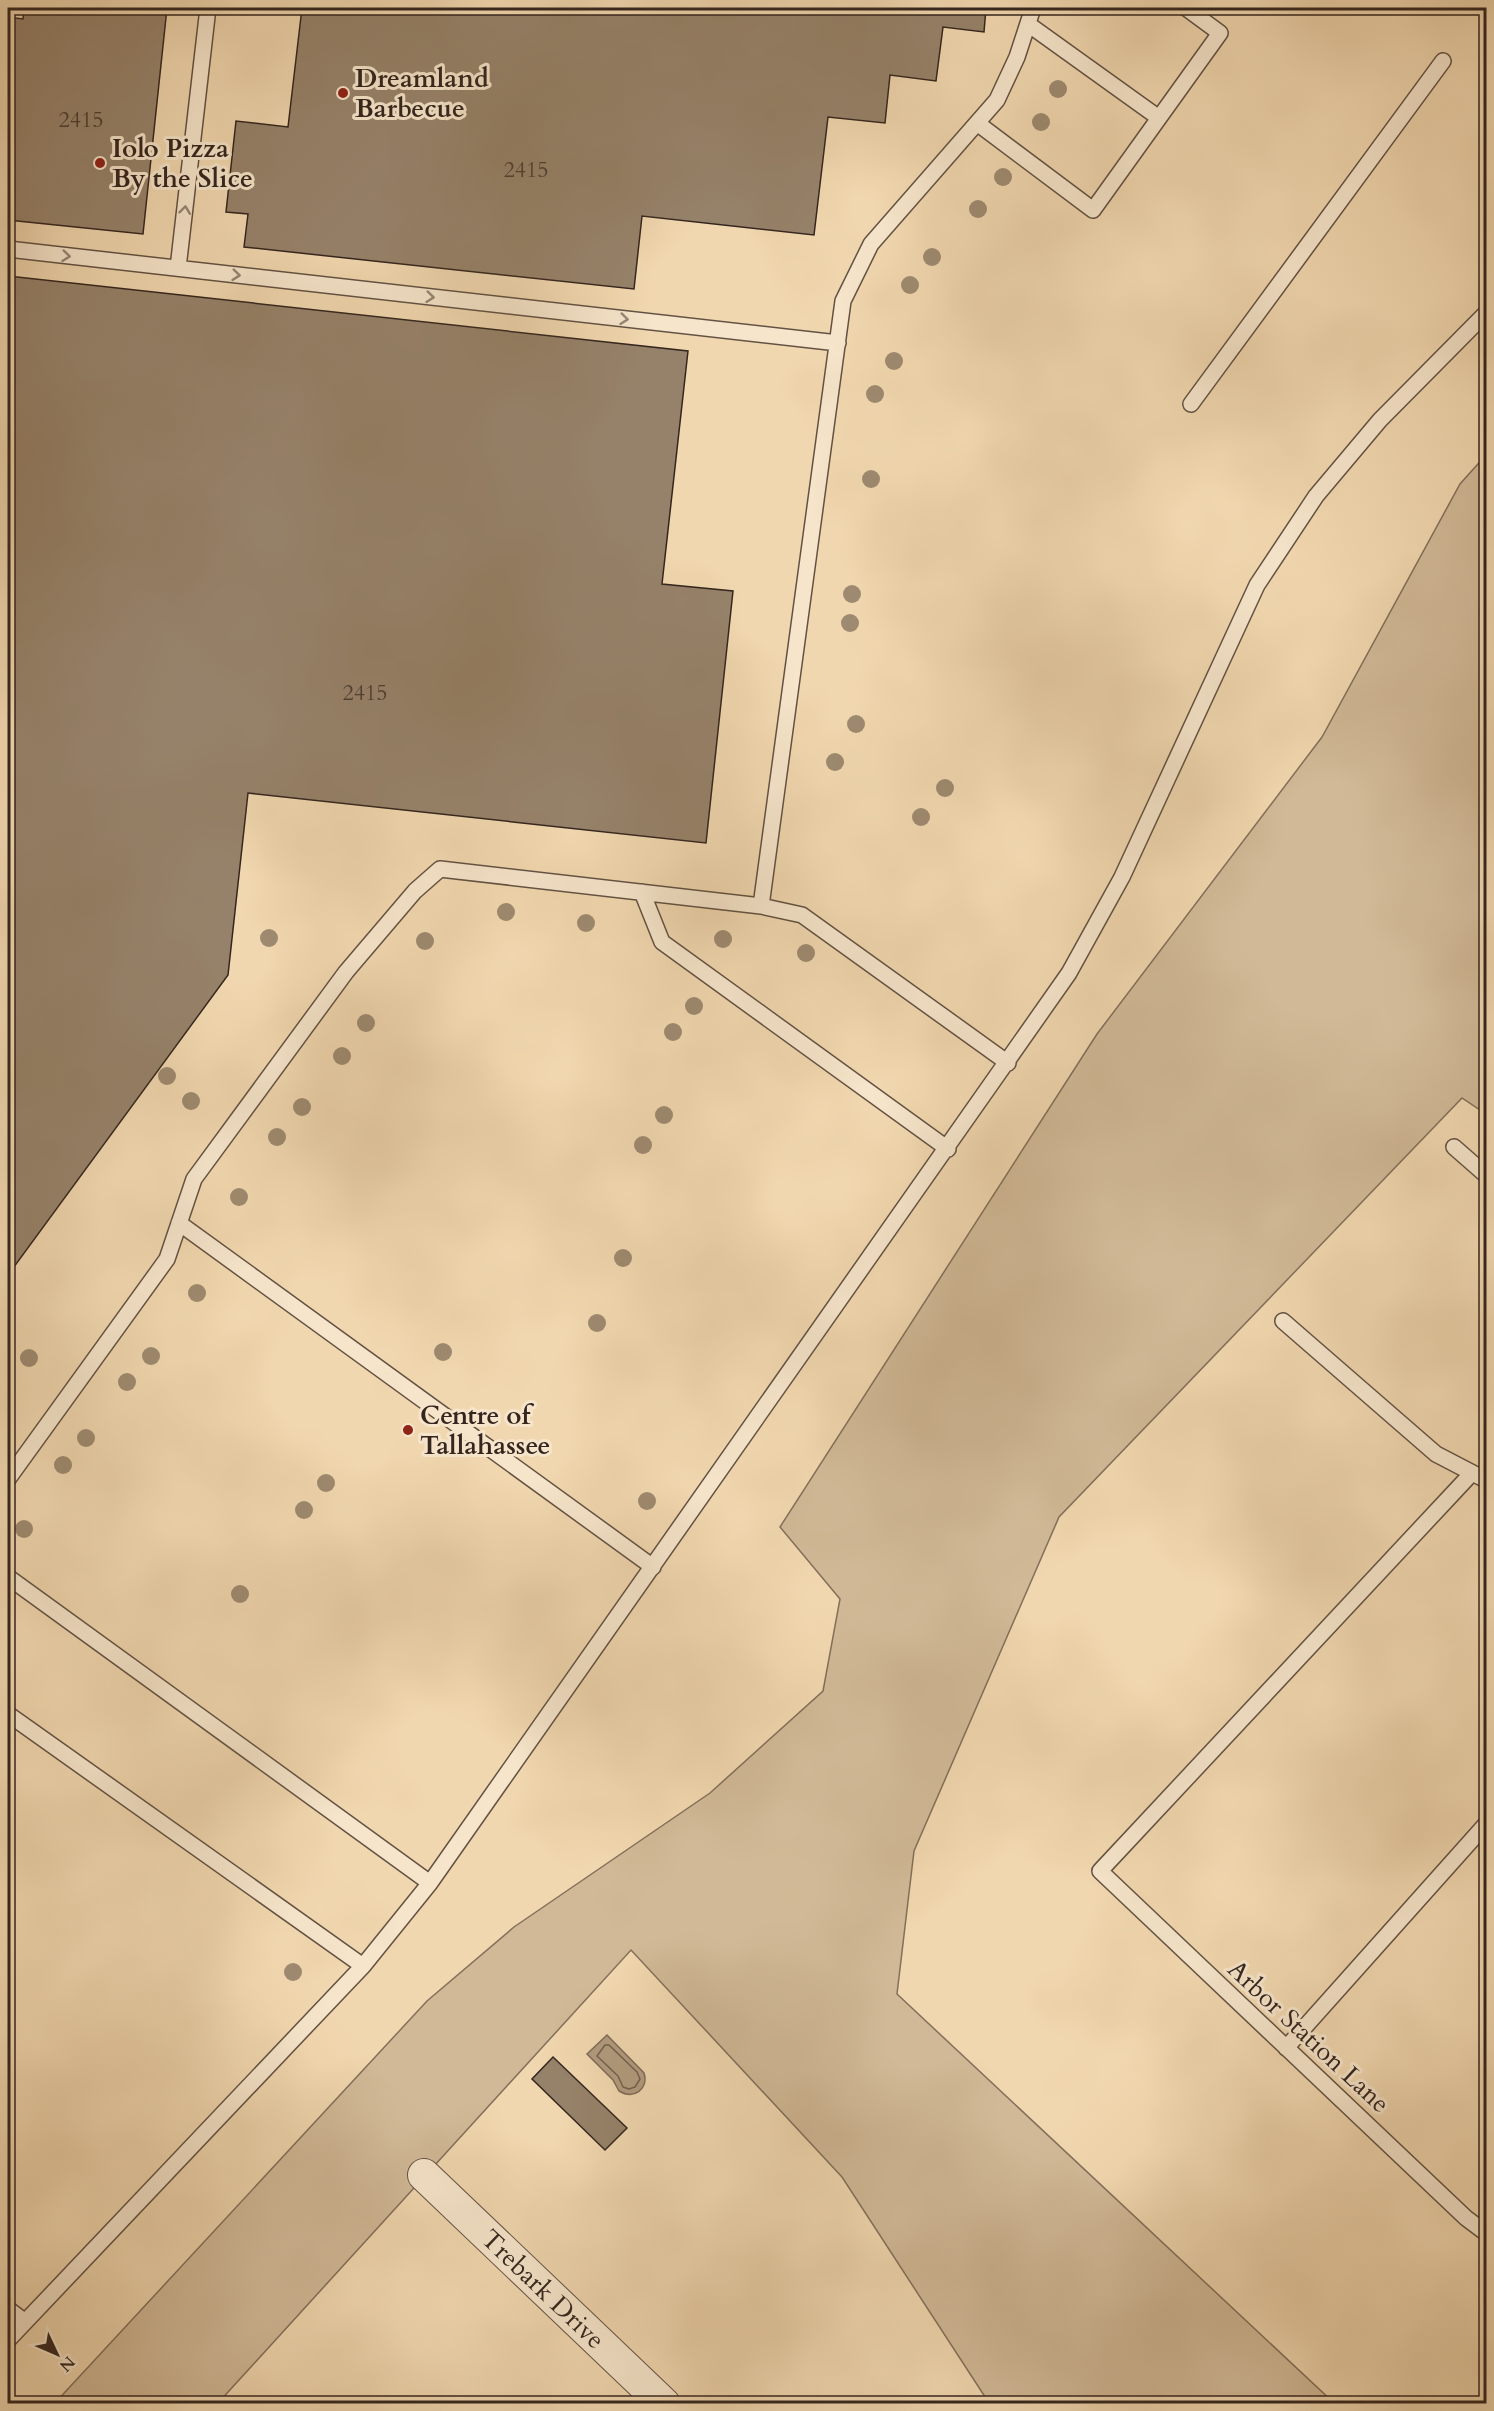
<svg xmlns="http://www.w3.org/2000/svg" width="1494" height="2411" viewBox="0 0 1494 2411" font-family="Cardo,serif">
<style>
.green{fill:#d1b997;stroke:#82705b;stroke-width:1.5}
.water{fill:#b19b7e;stroke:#7f6c58;stroke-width:1.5}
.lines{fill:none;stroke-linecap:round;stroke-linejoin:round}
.shore{stroke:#72604e;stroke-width:1.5}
.building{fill:#96826a;stroke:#34261f;stroke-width:1.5}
.service-casing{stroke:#635243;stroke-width:18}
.minor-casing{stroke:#635243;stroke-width:34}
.service{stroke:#f6e5cb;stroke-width:15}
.minor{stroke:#f6e5cb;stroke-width:32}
.tree{fill:#9e8a70}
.oneway{stroke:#958675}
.poi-dot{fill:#8f2418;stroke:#f6e5cb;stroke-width:2}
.labels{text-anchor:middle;stroke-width:6;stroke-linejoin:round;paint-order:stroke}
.number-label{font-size:22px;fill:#4c3d32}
.poi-label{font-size:26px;font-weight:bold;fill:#34261f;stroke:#f6e5cb;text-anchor:start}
.street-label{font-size:26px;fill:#34261f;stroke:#f6e5cb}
</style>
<rect width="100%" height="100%" fill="#f1d7af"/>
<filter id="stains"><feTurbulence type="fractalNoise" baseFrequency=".00333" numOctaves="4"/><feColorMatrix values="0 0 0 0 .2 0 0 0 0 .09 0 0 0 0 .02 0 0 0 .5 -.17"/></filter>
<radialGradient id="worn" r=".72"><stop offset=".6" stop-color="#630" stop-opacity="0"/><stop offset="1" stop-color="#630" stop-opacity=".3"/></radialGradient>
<path class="green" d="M 1486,455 L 1486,1114 L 1462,1098 L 1059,1517 L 914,1851 L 897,1994 L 1334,2403 L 989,2403 L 842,2177 L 631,1950 L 218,2403 L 54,2404 L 427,2001 L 514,1927 L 710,1793 L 823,1691 L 840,1599 L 780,1527 L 1097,1034 L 1322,737 L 1460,484 Z"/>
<path class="water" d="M 607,2035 L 644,2073 C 649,2089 634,2100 619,2091 L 613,2080 L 587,2054 Z"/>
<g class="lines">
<path class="shore" d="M 605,2045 L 609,2045 L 637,2072 L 640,2079 L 635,2087 L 629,2089 L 623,2087 L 618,2076 L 597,2056 Z"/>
</g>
<path class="building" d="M 24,8 L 167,8 L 143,234 L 8,220 L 8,17 L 23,19 Z
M 302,8 L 986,8 L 984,32 L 943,27 L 936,81 L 890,75 L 885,123 L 828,117 L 814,235 L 642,216 L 634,289 L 244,247 L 248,214 L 226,212 L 236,121 L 288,127 Z
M 8,276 L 688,351 L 662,584 L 733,591 L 706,843 L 248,793 L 228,975 L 8,1275 Z
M 553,2057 L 627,2128 L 605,2150 L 532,2079 Z"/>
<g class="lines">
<defs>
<path id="service" d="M 1028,24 L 1159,118
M 977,123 L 1093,210 L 1220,33 L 1186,8
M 8,249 L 838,343
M 178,268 L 208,8
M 1191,404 L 1443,61
M 642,892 L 662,942 L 948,1149
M 761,906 L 843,301 L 871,244 L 997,100 L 1017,57 L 1033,8
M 1454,1147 L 1486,1175
M 179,1223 L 653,1567
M 1283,1321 L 1436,1454 L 1486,1480
M 1472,1473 L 1100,1871 L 1466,2218 L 1486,2233
M 8,1479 L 167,1259 L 194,1179 L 346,972 L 415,891 L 440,869 L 761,906 L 802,915 L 1008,1063
M 8,1577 L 430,1883
M 8,1714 L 363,1966
M 1286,2048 L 1486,1824
M 8,2309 L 25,2322
M 8,2340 L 363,1966 L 430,1883 L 1069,973 L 1122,877 L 1257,585 L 1316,496 L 1380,420 L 1486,313"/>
<g id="minor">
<path id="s1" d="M 424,2175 L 664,2404"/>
</g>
</defs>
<use href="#service" class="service-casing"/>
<use href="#minor" class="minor-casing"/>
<use href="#service" class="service"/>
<use href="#minor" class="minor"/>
</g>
<g class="tree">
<circle cx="1058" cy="89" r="9"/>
<circle cx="1041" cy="122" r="9"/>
<circle cx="1003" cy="177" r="9"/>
<circle cx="978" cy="209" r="9"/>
<circle cx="932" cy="257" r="9"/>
<circle cx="910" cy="285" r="9"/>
<circle cx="894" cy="361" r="9"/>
<circle cx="875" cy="394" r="9"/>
<circle cx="871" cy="479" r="9"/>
<circle cx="852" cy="594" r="9"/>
<circle cx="850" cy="623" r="9"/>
<circle cx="856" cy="724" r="9"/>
<circle cx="835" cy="762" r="9"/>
<circle cx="945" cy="788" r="9"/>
<circle cx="921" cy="817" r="9"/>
<circle cx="506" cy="912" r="9"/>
<circle cx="586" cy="923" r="9"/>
<circle cx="269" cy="938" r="9"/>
<circle cx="723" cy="939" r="9"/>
<circle cx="425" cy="941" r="9"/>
<circle cx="806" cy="953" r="9"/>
<circle cx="694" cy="1006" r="9"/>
<circle cx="366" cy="1023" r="9"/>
<circle cx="673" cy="1032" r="9"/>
<circle cx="342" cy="1056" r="9"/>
<circle cx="167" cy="1076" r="9"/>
<circle cx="191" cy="1101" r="9"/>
<circle cx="302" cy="1107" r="9"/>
<circle cx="664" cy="1115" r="9"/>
<circle cx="277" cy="1137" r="9"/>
<circle cx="643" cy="1145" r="9"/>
<circle cx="239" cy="1197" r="9"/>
<circle cx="623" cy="1258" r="9"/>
<circle cx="197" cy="1293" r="9"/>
<circle cx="597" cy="1323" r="9"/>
<circle cx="443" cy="1352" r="9"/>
<circle cx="151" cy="1356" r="9"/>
<circle cx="29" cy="1358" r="9"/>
<circle cx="127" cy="1382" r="9"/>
<circle cx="86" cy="1438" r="9"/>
<circle cx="63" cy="1465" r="9"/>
<circle cx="326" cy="1483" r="9"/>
<circle cx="647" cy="1501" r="9"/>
<circle cx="304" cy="1510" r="9"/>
<circle cx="24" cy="1529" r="9"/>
<circle cx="240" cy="1594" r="9"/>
<circle cx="293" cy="1972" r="9"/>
</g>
<defs><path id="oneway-chevron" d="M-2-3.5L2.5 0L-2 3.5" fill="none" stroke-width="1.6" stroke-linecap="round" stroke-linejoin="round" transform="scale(1.5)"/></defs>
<g class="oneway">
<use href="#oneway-chevron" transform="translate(185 210) rotate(-83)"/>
<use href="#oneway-chevron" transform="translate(66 256) rotate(6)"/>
<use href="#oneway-chevron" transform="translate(236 275) rotate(6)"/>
<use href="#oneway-chevron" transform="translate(430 297) rotate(6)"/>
<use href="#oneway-chevron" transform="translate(624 319) rotate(6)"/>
</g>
<g class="poi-dot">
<circle cx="343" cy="93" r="6"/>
<circle cx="100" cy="163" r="6"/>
<circle cx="408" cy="1430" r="6"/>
</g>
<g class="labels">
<g class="number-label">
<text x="81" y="127">2415</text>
<text x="526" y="177">2415</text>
<text x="365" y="700">2415</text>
</g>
<g class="poi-label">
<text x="355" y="87">Dreamland<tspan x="355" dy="30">Barbecue</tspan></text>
<text x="112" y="157">Iolo Pizza<tspan x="112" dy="30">By the Slice</tspan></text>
<text x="420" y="1424">Centre of<tspan x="420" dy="30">Tallahassee</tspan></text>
</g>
<g class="street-label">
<text transform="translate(1309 2036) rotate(43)" y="9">Arbor Station Lane</text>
<text dy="9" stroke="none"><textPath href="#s1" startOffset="165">Trebark Drive</textPath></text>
</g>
</g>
<rect width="1494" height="2411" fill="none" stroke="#f1d7af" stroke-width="30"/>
<rect x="9" y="9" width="1476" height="2393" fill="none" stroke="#34261f" stroke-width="3"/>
<rect x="15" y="15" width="1464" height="2381" fill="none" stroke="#34261f" stroke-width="1.5"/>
<g transform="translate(57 2354) rotate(134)" stroke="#f6e5cb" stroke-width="4.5" paint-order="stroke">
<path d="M0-4.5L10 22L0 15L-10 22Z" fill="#34261f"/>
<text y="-9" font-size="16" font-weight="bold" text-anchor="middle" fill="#34261f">N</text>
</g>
<rect width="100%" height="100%" filter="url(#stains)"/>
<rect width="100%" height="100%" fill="url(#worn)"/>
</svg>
